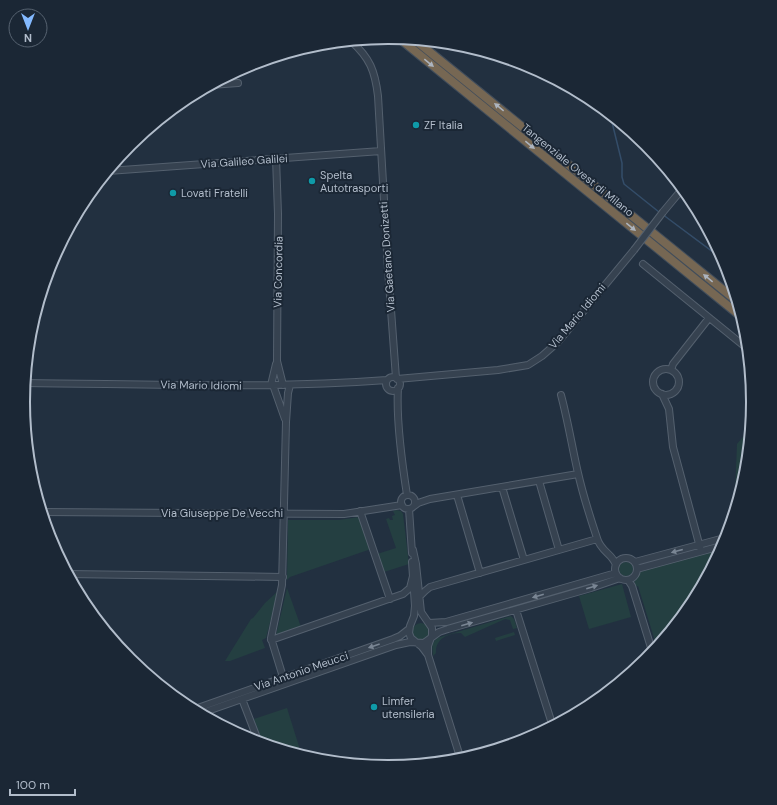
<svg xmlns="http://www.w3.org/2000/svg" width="777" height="805" viewBox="0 0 777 805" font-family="'DM Sans',sans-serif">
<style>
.green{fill:#243f41}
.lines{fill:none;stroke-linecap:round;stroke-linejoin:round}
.stream{stroke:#344d69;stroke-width:1.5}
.minor-casing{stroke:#54606e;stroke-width:8}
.highway-casing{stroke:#414d5b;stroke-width:10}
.minor{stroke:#364250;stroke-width:6}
.highway{stroke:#766753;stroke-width:8}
.minor-bridge-casing{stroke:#54606e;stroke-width:8;stroke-linecap:butt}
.minor-bridge{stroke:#364250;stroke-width:6}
.oneway{fill:#acb4bf}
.oneway2{fill:#7a8694}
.culture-dot{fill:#0f9aa8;stroke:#1b2735;stroke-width:1.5}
.labels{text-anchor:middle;stroke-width:4;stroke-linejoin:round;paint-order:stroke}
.poi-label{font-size:11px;fill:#b2bdcb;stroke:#1b2735;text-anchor:start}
.street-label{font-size:11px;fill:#b2bdcb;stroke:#1b2735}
.rim{fill:none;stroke:#b2bdcb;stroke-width:2}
</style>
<rect width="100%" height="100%" fill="#223040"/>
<path class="green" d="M 752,426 L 747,474 L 734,518 L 737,444 Z
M 396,510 L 401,511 L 403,514 L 409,564 L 384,572 L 377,554 L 396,548 L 386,519 L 389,518 L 390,520 L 393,520 L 392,516 L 395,515 L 393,511 Z
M 359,517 L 371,549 L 290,577 L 287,580 L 288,520 L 339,520 Z
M 723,549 L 692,606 L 655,651 L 652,642 L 655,641 L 638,586 L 635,587 C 633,581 636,576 640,571 Z
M619 569a7 7 0 1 1 14 0a7 7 0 1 1-14 0Z
M 622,584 L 631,617 L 589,629 L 579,596 Z
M 287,588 L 301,627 L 276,636 L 276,635 Z
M 278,591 L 266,638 L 262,640 L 265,648 L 230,661 L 225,661 L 251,619 L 253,618 L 265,603 Z
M 511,616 L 514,619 L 517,628 L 513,629 L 510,620 L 505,619 L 465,637 L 461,633 C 448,633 435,639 436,653 L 433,656 L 432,644 L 437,638 Z
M412 632a9 9 0 1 1 18 0a9 9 0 1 1-18 0Z
M 514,632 L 515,635 L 496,641 L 495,638 Z
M 287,708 L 302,756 L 264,745 L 254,719 Z"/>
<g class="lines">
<path class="stream" d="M 610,114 L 622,163 L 622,177 L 624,184 L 659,212
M 662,214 L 721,258 L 724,259"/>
<defs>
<path id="minor" d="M 351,41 C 370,58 375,71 378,96 L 388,269 L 396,378
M 211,85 L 238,83
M 276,158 L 278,214 L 277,361 L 283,385
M 108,171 L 381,151
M 663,212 L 683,188
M 643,264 L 749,350
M653 382a13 13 0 1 1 26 0a13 13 0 1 1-26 0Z
M 671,370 L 673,364 L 709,318
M386 384a7 7 0 1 1 14 0a7 7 0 1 1-14 0Z
M 397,379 L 498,370 L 528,365 L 542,356 L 558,342 L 634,250
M 25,383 C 146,384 267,389 387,380
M 271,385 L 276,364
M 273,385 L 285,419
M 398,388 C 396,420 402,463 407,495
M 662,394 L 669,409 L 673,447 L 701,551
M 561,395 C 568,421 572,447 578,473 C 583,495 590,517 597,538 C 601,552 612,553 616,565
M 539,481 L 559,550
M 502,487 L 524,560
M 457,495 L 480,573
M401 502a7 7 0 1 1 14 0a7 7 0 1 1-14 0Z
M 414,506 L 418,503 L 430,499 L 578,474
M 409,509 L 412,553
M 360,511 L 390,599
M 42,512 L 344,514 L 402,505
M 413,550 L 416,564 L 421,612 L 432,628 L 432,635 L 428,646 L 428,655 L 461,760
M615 569a11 11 0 1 1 22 0a11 11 0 1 1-22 0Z
M 412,562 L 415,606 L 414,616 L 410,626 L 409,633 L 411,638 L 422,647 L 428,655
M 635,562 L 728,537
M 637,569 L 725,545
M 67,574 L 283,577
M 628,580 L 632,586 L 653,654
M 419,597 L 425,591 L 430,587 L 597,539
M 516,610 L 553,727
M 429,623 L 446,622 L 616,573
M 271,640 L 403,594 L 410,588 L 413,576
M 283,677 L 271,638 L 282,585 L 286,422 L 288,393 L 290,385
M 242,699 L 259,743
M 192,710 L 393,639 L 400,636 L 409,629
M 199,714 L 396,645 L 410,642 L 424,643 L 439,632 L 448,629 L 591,588 L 620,578"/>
<path id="highway" d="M 399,38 L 743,318
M 415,40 L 738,302"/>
</defs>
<use href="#minor" class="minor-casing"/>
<use href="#highway" class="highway-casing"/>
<use href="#minor" class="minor"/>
<use href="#highway" class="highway"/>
<defs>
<path id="minor-bridge" d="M 634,250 L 663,212"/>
</defs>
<use href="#minor-bridge" class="minor-bridge-casing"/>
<use href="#minor-bridge" class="minor-bridge"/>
</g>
<defs><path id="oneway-solid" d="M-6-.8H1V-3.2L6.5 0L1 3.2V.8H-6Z"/></defs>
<g class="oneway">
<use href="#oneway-solid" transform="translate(429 63) rotate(39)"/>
<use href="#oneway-solid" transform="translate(499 107) rotate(-141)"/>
<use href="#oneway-solid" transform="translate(530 145) rotate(39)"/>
<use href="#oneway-solid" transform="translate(631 227) rotate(39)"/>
<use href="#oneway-solid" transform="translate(708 278) rotate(-141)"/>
</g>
<g class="oneway2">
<use href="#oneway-solid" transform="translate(677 551) rotate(165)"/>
<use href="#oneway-solid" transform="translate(592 587) rotate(-17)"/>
<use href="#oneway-solid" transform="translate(538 596) rotate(164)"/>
<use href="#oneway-solid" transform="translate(467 624) rotate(-16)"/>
<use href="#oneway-solid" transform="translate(374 646) rotate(161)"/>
</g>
<g class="culture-dot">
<circle cx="416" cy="125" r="4"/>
<circle cx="312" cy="181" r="4"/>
<circle cx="173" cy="193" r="4"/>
<circle cx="374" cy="707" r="4"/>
</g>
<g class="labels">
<g class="poi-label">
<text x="424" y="129">ZF Italia</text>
<text x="320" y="179">Spelta<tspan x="320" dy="13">Autotrasporti</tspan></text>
<text x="181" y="197">Lovati Fratelli</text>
<text x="382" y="705">Limfer<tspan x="382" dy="13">utensileria</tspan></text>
</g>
<g class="street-label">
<text transform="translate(244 161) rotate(-4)" y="4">Via Galileo Galilei</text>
<text transform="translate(578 170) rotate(39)" y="4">Tangenziale Ovest di Milano</text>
<text transform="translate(387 257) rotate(-94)" y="4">Via Gaetano Donizetti</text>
<text transform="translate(278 272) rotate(-89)" y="4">Via Concordia</text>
<text transform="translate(577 316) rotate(-50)" y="4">Via Mario Idiomi</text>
<text transform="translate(201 385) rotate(1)" y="4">Via Mario Idiomi</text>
<text x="222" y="517">Via Giuseppe De Vecchi</text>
<text transform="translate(301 671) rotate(-19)" y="4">Via Antonio Meucci</text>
</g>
</g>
<path d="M0 0H777V805H0ZM30 402a358 358 0 1 1 716 0a358 358 0 1 1-716 0Z" fill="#1b2735" fill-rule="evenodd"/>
<path class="rim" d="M30 402a358 358 0 1 1 716 0a358 358 0 1 1-716 0Z"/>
<g transform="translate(28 28) rotate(180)"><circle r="19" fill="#1b2735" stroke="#576371"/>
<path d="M0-3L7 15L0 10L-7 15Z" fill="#83b9ff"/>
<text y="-6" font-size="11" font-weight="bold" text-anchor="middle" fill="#b2bdcb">N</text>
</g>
<path d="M10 789v6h65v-6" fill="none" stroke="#b2bdcb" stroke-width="2"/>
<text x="16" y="789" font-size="12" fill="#b2bdcb" stroke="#1b2735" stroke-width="3" paint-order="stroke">100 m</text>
</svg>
